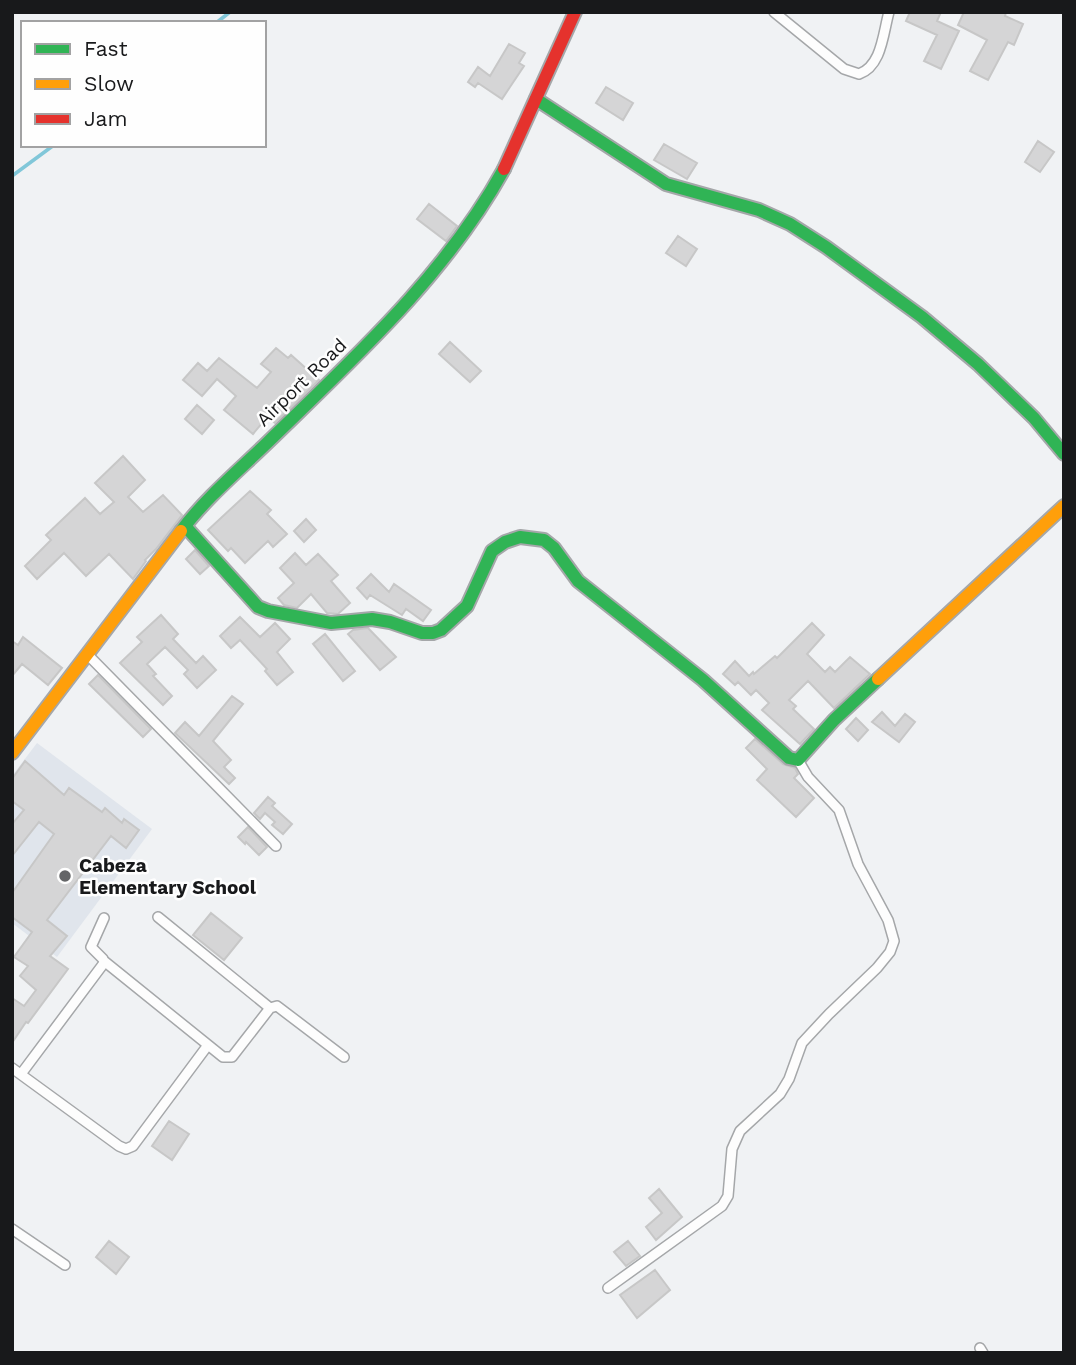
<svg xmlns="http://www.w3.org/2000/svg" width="1076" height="1365" viewBox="0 0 1076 1365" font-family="'Work Sans',sans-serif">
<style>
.built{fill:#e0e5ec}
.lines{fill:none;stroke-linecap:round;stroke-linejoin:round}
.stream{stroke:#81c7d9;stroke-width:3.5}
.building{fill:#d5d5d6;stroke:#c7c7c7;stroke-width:2}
.street-casing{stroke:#a5a7a9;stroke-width:12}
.fast-casing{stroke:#a5a7a9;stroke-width:16}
.slow-casing{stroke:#a5a7a9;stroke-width:16}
.jam-casing{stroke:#a5a7a9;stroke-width:16}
.street{stroke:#fdfdfd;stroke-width:9}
.fast{stroke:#30b455;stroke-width:12}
.slow{stroke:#ff9f0a;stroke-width:12}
.jam{stroke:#e5322d;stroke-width:12}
.poi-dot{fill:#646567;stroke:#fefefe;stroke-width:2.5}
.labels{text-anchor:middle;stroke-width:5;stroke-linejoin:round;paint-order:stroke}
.street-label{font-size:19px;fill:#18191b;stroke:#fefefe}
.poi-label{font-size:19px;font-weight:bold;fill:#18191b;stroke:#fefefe;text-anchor:start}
</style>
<rect width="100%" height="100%" fill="#f0f2f4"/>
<path class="built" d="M 37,743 L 152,829 L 57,957 L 12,923 L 12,776 Z"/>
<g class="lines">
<path class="stream" d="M 216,23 L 230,12
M 12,176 L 54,145"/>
</g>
<path class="building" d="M 910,12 L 941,12 L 937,21 L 959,31 L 941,69 L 924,61 L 937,35 L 906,21 Z
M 964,12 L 1006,12 L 1005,16 L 1023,24 L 1014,45 L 1008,42 L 988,80 L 970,71 L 987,40 L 958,25 Z
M 509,44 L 525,53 L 519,63 L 524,66 L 502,99 L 478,83 L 475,87 L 468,82 L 478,67 L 490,76 Z
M 606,87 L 633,103 L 623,120 L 596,103 Z
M 1038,141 L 1054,152 L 1040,172 L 1025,162 Z
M 664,144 L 697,163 L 687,179 L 654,160 Z
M 429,204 L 457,226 L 446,241 L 417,219 Z
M 678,236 L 697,249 L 686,266 L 666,253 Z
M 450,342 L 481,371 L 470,382 L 439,354 Z
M 276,348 L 288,358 L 291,355 L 319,380 L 275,423 L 267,417 L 253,434 L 224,410 L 236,396 L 217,379 L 202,396 L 183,380 L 198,363 L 207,371 L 219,358 L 257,388 L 271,372 L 261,364 Z
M 197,405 L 214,420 L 202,434 L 185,419 Z
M 123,456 L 145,480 L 128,497 L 143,512 L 163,495 L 182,515 L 156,549 L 145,560 L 146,561 L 133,579 L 109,554 L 86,576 L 64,553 L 37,579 L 25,566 L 51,540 L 46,535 L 85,498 L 100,514 L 114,502 L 95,483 Z
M 250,491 L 271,510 L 267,514 L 287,534 L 273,547 L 268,541 L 245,563 L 231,548 L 228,551 L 208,530 Z
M 306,519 L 316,530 L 304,542 L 294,531 Z
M 195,550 L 209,566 L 200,574 L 186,559 Z
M 295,553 L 306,565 L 318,554 L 338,575 L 331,581 L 350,603 L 338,614 L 327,613 L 311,594 L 297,608 L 284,605 L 278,598 L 294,583 L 280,568 Z
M 371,574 L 389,592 L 394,584 L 431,610 L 423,621 L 406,609 L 402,615 L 370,595 L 367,599 L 357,588 Z
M 161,615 L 178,634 L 173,639 L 196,663 L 203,656 L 216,670 L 197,688 L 184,674 L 188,670 L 165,647 L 147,664 L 156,674 L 153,676 L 172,696 L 163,705 L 120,663 L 142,642 L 137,637 Z
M 240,617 L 260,637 L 275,623 L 290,639 L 277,652 L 293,672 L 277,685 L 265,671 L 267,669 L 240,640 L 231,648 L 220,636 Z
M 812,623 L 824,635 L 807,654 L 825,672 L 830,667 L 835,672 L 850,657 L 870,674 L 834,708 L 808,681 L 789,700 L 796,706 L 793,709 L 814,729 L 800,744 L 762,710 L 769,703 L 756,690 L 751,695 L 738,682 L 735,685 L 723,674 L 735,661 L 749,676 L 753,672 L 754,674 L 775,656 L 777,658 Z
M 368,628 L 396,657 L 380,670 L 348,634 L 353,630 Z
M 325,634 L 355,671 L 343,681 L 313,644 Z
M 23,637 L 62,668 L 48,685 L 22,664 L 12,676 L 12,641 L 18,645 Z
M 98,675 L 151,729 L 143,737 L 89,684 Z
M 232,696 L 243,704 L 213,741 L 231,760 L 224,767 L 235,778 L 229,784 L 175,733 L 185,722 L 199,736 Z
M 882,712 L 895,726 L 905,714 L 915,722 L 899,742 L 872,722 Z
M 856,718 L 868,730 L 858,741 L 846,729 Z
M 755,739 L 783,764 L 795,768 L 798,774 L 794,778 L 814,798 L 796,817 L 757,780 L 767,769 L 746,748 Z
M 25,761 L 64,795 L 69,788 L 102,812 L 105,808 L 122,823 L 124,819 L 139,830 L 126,848 L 111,836 L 47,920 L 67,936 L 50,956 L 68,969 L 28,1023 L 26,1022 L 12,1043 L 12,998 L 24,1006 L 36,990 L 20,976 L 28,966 L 14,957 L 32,932 L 12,917 L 12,893 L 54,834 L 39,822 L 12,856 L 12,824 L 24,810 L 12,801 L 12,779 Z
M 268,797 L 275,803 L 272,806 L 292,824 L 283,834 L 272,825 L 275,822 L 265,813 L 260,819 L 254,813 Z
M 248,827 L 267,847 L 259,855 L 246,842 L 245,844 L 238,837 Z
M 211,913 L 242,938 L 224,960 L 193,935 Z
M 169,1121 L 189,1134 L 172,1160 L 152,1146 Z
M 659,1189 L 682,1217 L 656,1240 L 646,1227 L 662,1213 L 649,1198 Z
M 109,1241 L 129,1257 L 116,1274 L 96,1257 Z
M 628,1241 L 640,1256 L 626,1266 L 614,1252 Z
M 655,1270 L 670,1290 L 637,1318 L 620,1295 Z"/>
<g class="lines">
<defs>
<path id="street" d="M 774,12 L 844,69 L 859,74 C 882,66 883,33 889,12
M 87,654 L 276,846
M 158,917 L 270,1008
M 104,961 L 223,1057 L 232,1057 L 270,1008 L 277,1006 L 344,1057
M 12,1068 L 119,1146 L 126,1149 L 133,1146 L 208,1045
M 21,1074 L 104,963 L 103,959 L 91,947 L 104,918
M 12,1229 L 65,1265
M 608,1288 L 722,1206 L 728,1196 L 732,1149 L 740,1131 L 780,1094 L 789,1079 L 802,1043 L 829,1014 L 877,968 L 890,952 L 894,941 L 888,920 L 858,864 L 839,810 L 808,777 L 798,760
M 980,1348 L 983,1353"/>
<path id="fast" d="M 536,99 L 666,184 L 759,210 L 790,224 L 826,247 L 922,317 L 978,364 L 1034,418 L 1064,454
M 185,526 L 258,607 L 268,611 L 331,623 L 372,619 L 390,622 L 422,633 L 433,633 L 441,630 L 467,606 L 492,551 L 505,542 L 520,537 L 544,540 L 554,548 L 578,581 L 703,680 L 789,758 L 798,760 L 834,720 L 878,679
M 181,531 C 205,499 238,471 267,443 C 353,359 445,276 504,169"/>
<path id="slow" d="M 878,679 L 1064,506
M 12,753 L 181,531"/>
<path id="jam" d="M 504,169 L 575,12"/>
</defs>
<use href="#street" class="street-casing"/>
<use href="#fast" class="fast-casing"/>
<use href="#slow" class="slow-casing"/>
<use href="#jam" class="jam-casing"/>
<use href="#street" class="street"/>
<use href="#fast" class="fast"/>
<use href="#slow" class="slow"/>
<use href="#jam" class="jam"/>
</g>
<circle class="poi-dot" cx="65" cy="876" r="7"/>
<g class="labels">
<g class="street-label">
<text transform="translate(301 382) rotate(-44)" y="7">Airport Road</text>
</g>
<g class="poi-label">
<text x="79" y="872">Cabeza<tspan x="79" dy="22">Elementary School</tspan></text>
</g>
</g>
<rect width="1076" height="1365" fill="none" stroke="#18191b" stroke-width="28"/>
<rect x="21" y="21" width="245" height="126" fill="#fefefe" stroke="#a2a2a3" stroke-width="2"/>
<rect x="35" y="44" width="35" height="10" fill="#30b455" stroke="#a2a2a3" stroke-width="2"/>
<text x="84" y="56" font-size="21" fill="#18191b">Fast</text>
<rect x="35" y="79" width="35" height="10" fill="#ff9f0a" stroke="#a2a2a3" stroke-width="2"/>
<text x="84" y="91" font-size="21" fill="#18191b">Slow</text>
<rect x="35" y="114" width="35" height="10" fill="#e5322d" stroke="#a2a2a3" stroke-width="2"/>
<text x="84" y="126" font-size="21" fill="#18191b">Jam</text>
</svg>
